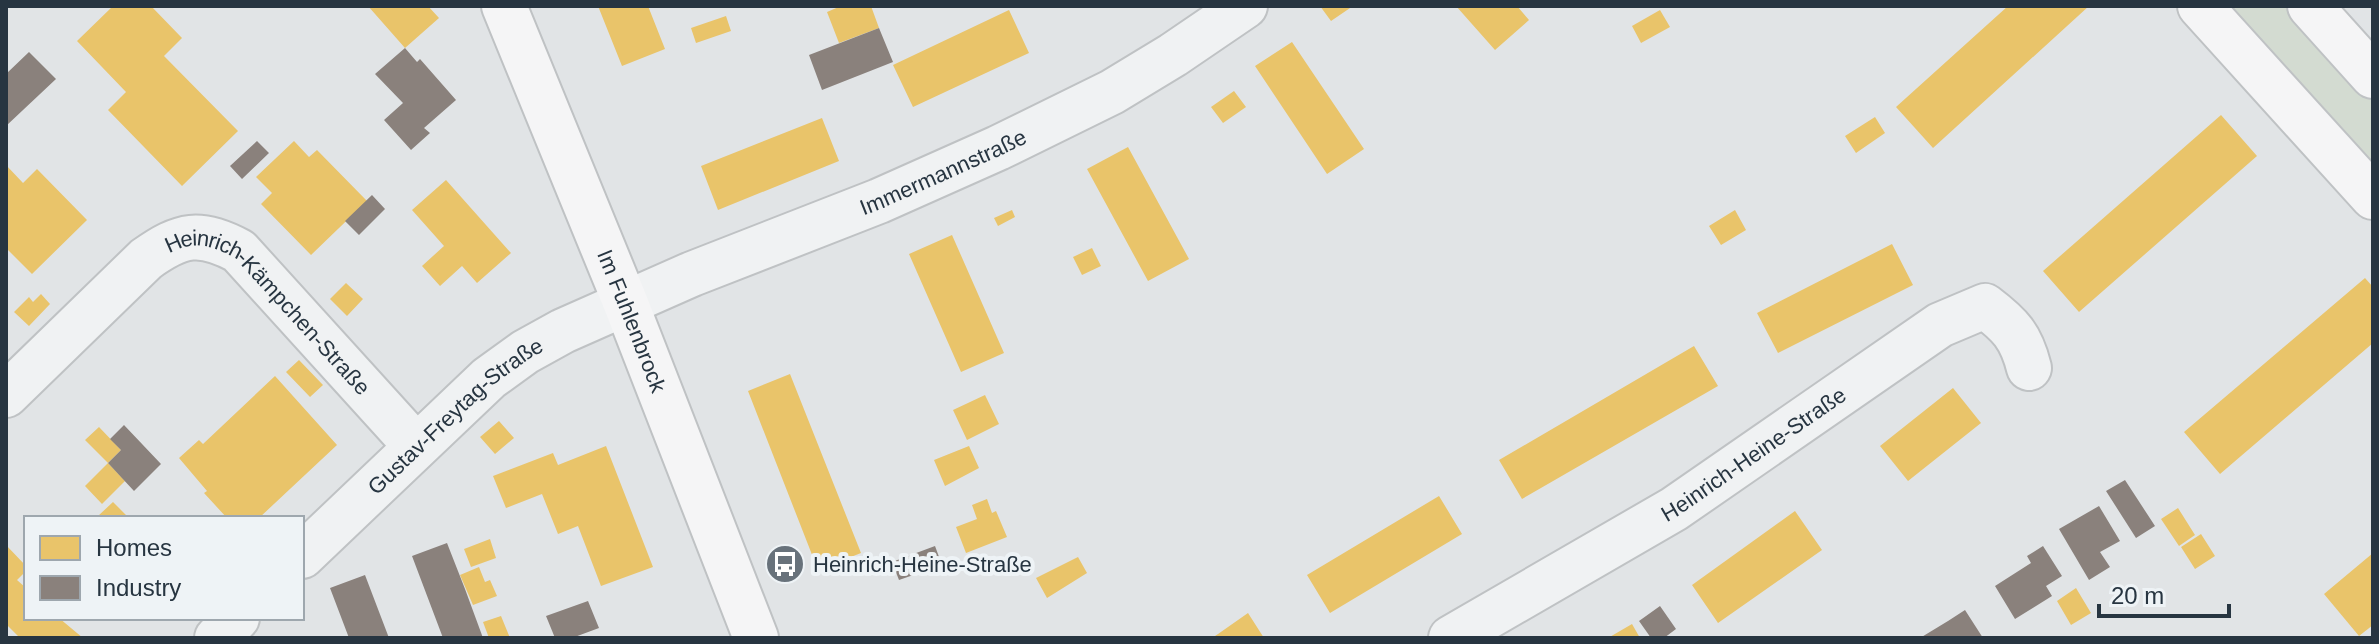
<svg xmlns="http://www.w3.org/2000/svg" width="2379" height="644" viewBox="0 0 2379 644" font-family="Helvetica,sans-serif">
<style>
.green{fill:#d3dbd1}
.homes{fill:#e9c46a}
.industry{fill:#8a817c}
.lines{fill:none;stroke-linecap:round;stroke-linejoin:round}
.street-casing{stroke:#bfc2c4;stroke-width:48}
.secondary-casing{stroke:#bfc2c4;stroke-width:48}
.street{stroke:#f0f2f3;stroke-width:44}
.secondary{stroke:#f5f5f6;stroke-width:44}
.labels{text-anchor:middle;stroke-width:8;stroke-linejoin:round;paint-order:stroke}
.street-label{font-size:22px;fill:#273541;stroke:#eef3f6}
.poi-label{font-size:22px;fill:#273541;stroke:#eef3f6;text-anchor:start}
</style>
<rect width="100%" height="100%" fill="#e1e4e6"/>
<path class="green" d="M 2228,6 L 2300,6 L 2373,88 L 2373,169 Z"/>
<path class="homes" d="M 113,6 L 151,6 L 182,38 L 164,56 L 238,131 L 182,186 L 108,110 L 126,92 L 77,41 Z
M 368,6 L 428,6 L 439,18 L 405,48 Z
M 598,6 L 648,6 L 665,49 L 622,66 Z
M 841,6 L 871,6 L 879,28 L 839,43 L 827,12 Z
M 1320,6 L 1353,6 L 1331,21 Z
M 1456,6 L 1517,6 L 1529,20 L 1495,50 Z
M 2008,6 L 2089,6 L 1933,148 L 1896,107 Z
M 1009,10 L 1029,53 L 913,107 L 893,65 Z
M 1660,10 L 1670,27 L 1641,43 L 1632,26 Z
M 726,16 L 731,31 L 696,43 L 691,28 Z
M 1292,42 L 1364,149 L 1327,174 L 1255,66 Z
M 1234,91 L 1246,107 L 1223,123 L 1211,107 Z
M 2221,115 L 2257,156 L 2079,312 L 2043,271 Z
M 1875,117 L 1885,133 L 1856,153 L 1845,136 Z
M 822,118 L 839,161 L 718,210 L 701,166 Z
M 294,141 L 309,157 L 317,150 L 367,201 L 311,255 L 261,204 L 272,193 L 256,177 Z
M 1128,147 L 1189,259 L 1148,281 L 1087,169 Z
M 6,165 L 23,183 L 37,169 L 87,220 L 32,274 L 6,248 Z
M 446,180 L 511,253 L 477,283 L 462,266 L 440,286 L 422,266 L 444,246 L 412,210 Z
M 1012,210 L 1015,217 L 998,226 L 994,218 Z
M 1735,210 L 1746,230 L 1721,245 L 1709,226 Z
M 952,235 L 1004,353 L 961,372 L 909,254 Z
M 1892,244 L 1913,285 L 1778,353 L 1757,313 Z
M 1092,248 L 1101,266 L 1082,275 L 1073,257 Z
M 2365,278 L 2373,287 L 2373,343 L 2220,474 L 2184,432 Z
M 346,283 L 363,299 L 347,316 L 330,299 Z
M 41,294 L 50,304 L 29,326 L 14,312 L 29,297 L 33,302 Z
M 1694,346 L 1718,386 L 1522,499 L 1499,460 Z
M 299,360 L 323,385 L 310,397 L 286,372 Z
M 790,374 L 861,553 L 818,570 L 748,391 Z
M 275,376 L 337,445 L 259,518 L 227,518 L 204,493 L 207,491 L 179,458 L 199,440 L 203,444 Z
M 1953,388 L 1981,423 L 1908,481 L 1880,446 Z
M 985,395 L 999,424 L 967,440 L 953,410 Z
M 499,421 L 514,438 L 495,454 L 480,437 Z
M 99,427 L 121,450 L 108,463 L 85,440 Z
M 606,446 L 653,567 L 601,586 L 578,526 L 558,534 L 542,494 L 506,508 L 493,476 L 553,453 L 558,465 Z
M 969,446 L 979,468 L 945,486 L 934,460 Z
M 108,463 L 125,481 L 102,504 L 85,486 Z
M 1439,496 L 1462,534 L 1330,613 L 1307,575 Z
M 987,499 L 992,513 L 996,511 L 1007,537 L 966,553 L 956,527 L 977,519 L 972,505 Z
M 113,502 L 129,518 L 98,516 Z
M 2178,508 L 2195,535 L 2179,546 L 2161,519 Z
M 1795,511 L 1822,550 L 1718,623 L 1692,585 Z
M 2201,534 L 2215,556 L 2195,569 L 2181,547 Z
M 490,539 L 496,558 L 471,567 L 464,549 Z
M 6,545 L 26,566 L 26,571 L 17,580 L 26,588 L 26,618 L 59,618 L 83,638 L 20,638 L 6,624 Z
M 2373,553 L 2373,625 L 2359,636 L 2324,594 Z
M 1078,557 L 1087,573 L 1047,598 L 1036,578 Z
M 479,567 L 485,582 L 490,580 L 497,596 L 473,605 L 460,575 Z
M 2076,588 L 2091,613 L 2071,625 L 2057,601 Z
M 1248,613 L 1264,638 L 1212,638 L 1218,634 Z
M 501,616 L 510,638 L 489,638 L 483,622 Z
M 1632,624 L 1640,638 L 1608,638 Z"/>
<path class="industry" d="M 879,28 L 893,62 L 822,90 L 809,55 Z
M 405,48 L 417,62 L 420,59 L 456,100 L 424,128 L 430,133 L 411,150 L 384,120 L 403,103 L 375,74 Z
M 29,52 L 56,79 L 6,126 L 6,74 Z
M 257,141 L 269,153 L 242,179 L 230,166 Z
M 372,195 L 385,209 L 359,235 L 345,221 Z
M 124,425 L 161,464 L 134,491 L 108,463 L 121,450 L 110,439 Z
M 2125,480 L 2155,526 L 2136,538 L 2106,491 Z
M 2099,506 L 2120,541 L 2100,552 L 2110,567 L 2089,580 L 2059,529 Z
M 447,543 L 465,589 L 483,638 L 443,638 L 412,556 Z
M 935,546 L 942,565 L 899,580 L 892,562 Z
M 2043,546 L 2062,576 L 2046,586 L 2052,596 L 2015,619 L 1995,586 L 2031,563 L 2027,556 Z
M 365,575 L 389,638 L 349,638 L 330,588 Z
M 588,601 L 599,628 L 572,638 L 555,638 L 546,616 Z
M 1660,606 L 1676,629 L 1664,638 L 1651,638 L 1639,621 Z
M 1965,610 L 1983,638 L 1920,638 L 1948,621 Z"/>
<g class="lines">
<defs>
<g id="street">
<path id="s1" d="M 6,395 L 146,259 C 181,234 200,230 239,251 L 416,446"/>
<path id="s2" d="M 302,556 L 489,378 L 525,352 L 563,331 L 692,274 L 879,201 L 998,148 L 1112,92 L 1173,55 L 1245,6"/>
<path d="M 217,638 L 237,618"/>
<path id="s3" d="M 1451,638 L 1674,509 L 1940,325 L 1985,306 C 2010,325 2021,336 2029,368"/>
</g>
<g id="secondary">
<path id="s4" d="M 504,6 L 626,304 L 756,638"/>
<path d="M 2200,6 L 2373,197"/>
<path d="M 2310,6 L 2373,76"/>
</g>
</defs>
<use href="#street" class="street-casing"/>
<use href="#secondary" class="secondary-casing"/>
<use href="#street" class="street"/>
<use href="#secondary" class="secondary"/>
</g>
<defs>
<symbol id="bus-disc" viewBox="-11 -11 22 22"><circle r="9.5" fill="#68727b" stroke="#eef3f6"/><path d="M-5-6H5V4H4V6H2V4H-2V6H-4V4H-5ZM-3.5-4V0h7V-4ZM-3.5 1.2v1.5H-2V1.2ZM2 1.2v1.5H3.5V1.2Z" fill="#fff"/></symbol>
</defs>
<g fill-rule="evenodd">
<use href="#bus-disc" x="763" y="542" width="44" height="44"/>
</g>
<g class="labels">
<g class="street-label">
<text dy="8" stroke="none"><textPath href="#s2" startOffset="758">Immermannstraße</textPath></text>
<text dy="8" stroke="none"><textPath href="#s4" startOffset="340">Im Fuhlenbrock</textPath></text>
<text dy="8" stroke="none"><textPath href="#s1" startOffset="352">Heinrich-Kämpchen-Straße</textPath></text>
<text dy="8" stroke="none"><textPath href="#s2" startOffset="208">Gustav-Freytag-Straße</textPath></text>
<text dy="8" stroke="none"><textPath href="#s3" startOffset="354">Heinrich-Heine-Straße</textPath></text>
</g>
<g class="poi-label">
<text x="813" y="572">Heinrich-Heine-Straße</text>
</g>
</g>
<rect width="2379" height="644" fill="none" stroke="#273541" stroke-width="16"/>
<rect x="24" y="516" width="280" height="104" fill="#eef3f6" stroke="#9ea7ae" stroke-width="2"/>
<rect x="40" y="536" width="40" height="24" fill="#e9c46a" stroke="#9ea7ae" stroke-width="2"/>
<text x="96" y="556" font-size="24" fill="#273541">Homes</text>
<rect x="40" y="576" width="40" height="24" fill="#8a817c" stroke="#9ea7ae" stroke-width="2"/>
<text x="96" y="596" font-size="24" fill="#273541">Industry</text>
<path d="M2099 604v12h130v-12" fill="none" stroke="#273541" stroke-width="4"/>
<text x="2111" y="604" font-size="24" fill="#273541" stroke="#eef3f6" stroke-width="6" paint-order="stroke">20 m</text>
</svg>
